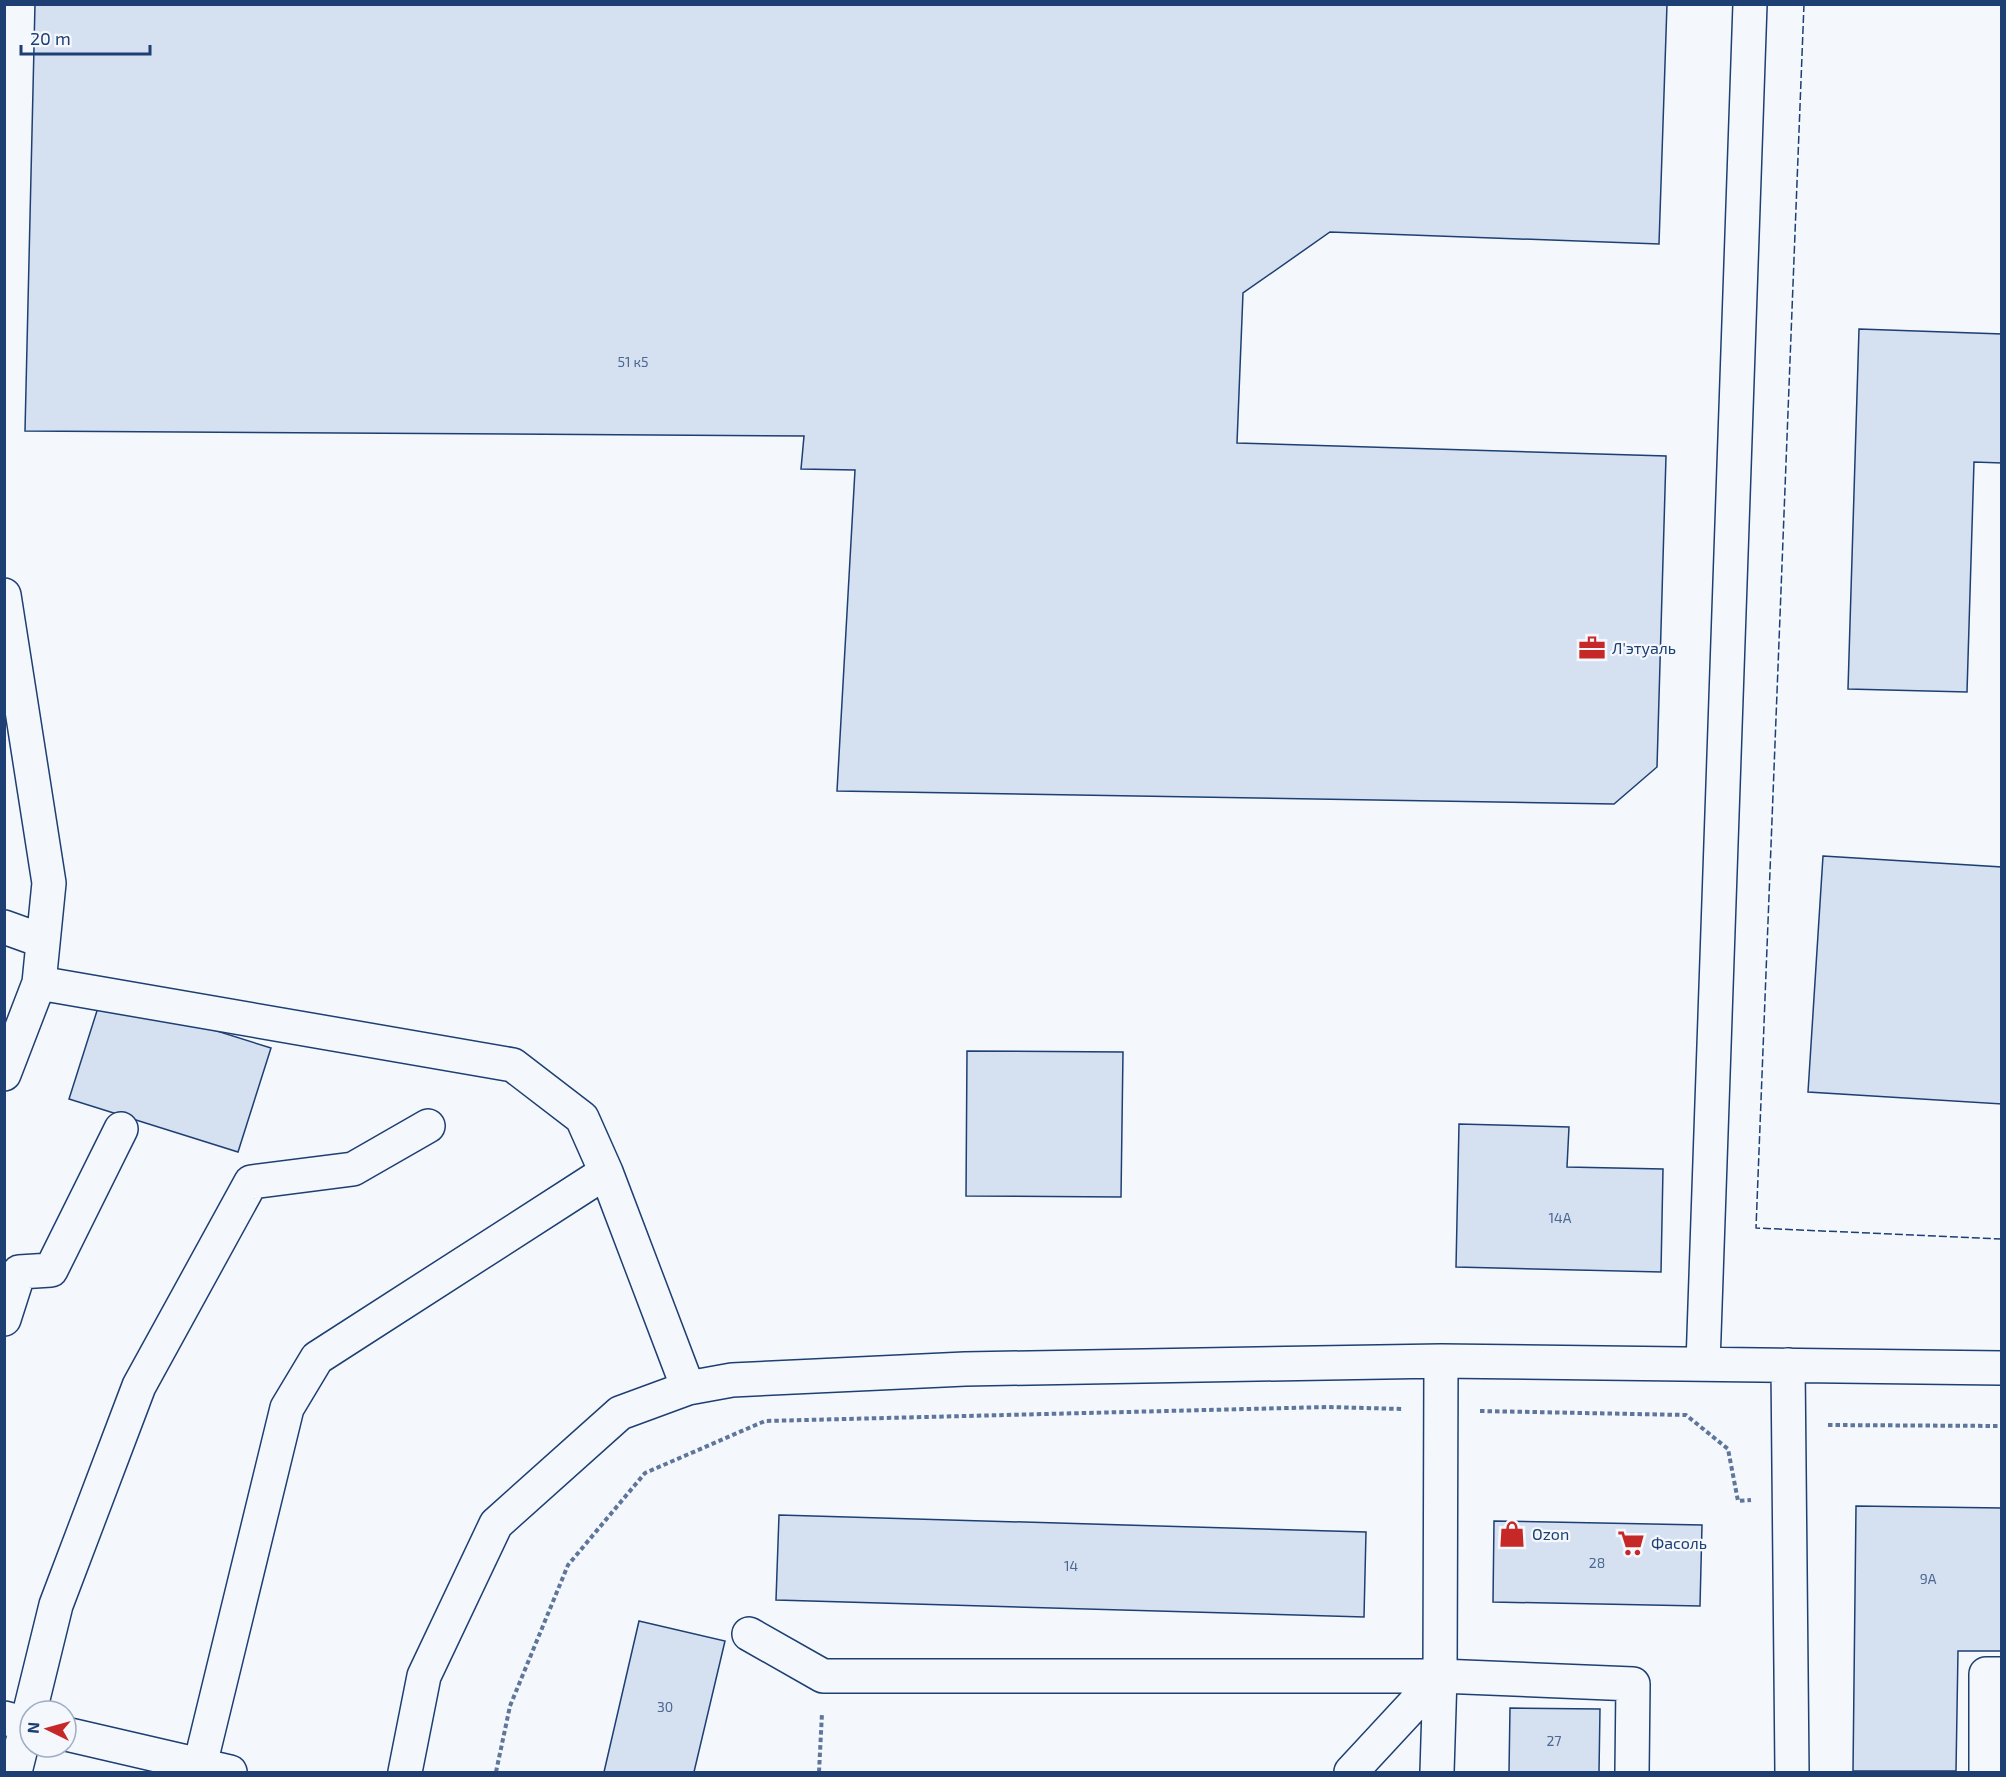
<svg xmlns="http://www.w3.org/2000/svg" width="2006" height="1777" viewBox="0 0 2006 1777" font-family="'Exo 2',sans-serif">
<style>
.building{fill:#d5e0f0;stroke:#1d3f73;stroke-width:1.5}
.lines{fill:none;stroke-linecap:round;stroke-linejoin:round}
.minor-casing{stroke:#1d3f73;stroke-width:36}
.path{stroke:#5e769c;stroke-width:4;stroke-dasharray:4.5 3;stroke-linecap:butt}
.minor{stroke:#f4f7fb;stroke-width:33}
.fence{stroke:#1d3f73;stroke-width:1.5;stroke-dasharray:8 3;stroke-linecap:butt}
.labels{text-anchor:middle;stroke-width:4.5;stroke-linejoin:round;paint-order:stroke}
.number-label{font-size:14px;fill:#4b6792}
.poi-label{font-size:16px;fill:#1d3f73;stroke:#f4f7fb;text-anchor:start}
</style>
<rect width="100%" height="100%" fill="#f4f7fb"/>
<path class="building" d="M 35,4 L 1667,4 L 1659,244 L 1330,232 L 1243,293 L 1237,443 L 1666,456 L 1657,767 L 1614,804 L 837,791 L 855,470 L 801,469 L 804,436 L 25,431 Z
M 1859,329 L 2002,334 L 2002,463 L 1974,462 L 1967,692 L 1848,689 Z
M 1823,856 L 2002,867 L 2002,1104 L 1808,1092 Z
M 102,995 L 271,1048 L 238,1152 L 69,1099 Z
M 967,1051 L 1123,1052 L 1121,1197 L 966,1196 Z
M 1459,1124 L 1569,1127 L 1567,1167 L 1663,1169 L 1661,1272 L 1456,1267 Z
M 1856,1506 L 2002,1508 L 2002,1651 L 1958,1651 L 1956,1771 L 1853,1771 Z
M 779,1515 L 1366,1532 L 1364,1617 L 776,1600 Z
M 1494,1521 L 1702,1525 L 1700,1606 L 1493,1602 Z
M 639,1621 L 725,1641 L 694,1772 L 604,1772 Z
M 1510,1708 L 1600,1709 L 1599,1772 L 1509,1772 Z"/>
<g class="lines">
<defs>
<path id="minor" d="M 4,595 L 49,883 L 39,983
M 4,927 L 43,941
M 4,1074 L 39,983 L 513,1065 L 582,1118 L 606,1172 L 688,1388
M 4,1319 L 19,1272 L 51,1270 L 121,1129
M 1703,1364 L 1750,4
M 1788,1365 L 1792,1772
M 749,1634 L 823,1676 L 1440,1676
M 30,1711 L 56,1605 L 139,1386 L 251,1182 L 353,1169 L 428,1126
M 4,1718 L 27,1724 L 15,1772
M 66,1734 L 200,1765 L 197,1772
M 230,1772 L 200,1765 L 287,1408 L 317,1358 L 606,1172
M 405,1772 L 424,1676 L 496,1524 L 620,1413 L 688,1388 L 732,1380 L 965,1369 L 1441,1361 L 2002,1368
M 1351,1772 L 1440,1676 L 1633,1684 L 1632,1772
M 1437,1772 L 1440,1676 L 1441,1361
M 1986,1772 L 1986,1674 L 2002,1674"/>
</defs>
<use href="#minor" class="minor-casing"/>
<path class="path" d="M 1480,1411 L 1686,1415 L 1728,1449 L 1738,1501 L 1751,1500
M 1828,1425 L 2002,1426
M 496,1772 L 510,1706 L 568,1565 L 645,1473 L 765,1421 L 1327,1407 L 1403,1409
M 819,1772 L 822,1713"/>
<use href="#minor" class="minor"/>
<path class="fence" d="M 1804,4 L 1756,1228 L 2002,1239"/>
</g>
<defs>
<symbol id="office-bare" viewBox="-9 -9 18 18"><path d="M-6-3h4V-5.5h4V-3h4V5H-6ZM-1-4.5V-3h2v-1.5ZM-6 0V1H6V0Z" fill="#c62828" stroke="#f4f7fb" stroke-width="2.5" paint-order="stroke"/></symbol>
<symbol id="shop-bare" viewBox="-9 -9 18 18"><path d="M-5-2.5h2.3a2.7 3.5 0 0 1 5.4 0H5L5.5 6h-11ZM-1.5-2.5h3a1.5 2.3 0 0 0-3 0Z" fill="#c62828" stroke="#f4f7fb" stroke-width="2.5" paint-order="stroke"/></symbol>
<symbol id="supermarket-bare" viewBox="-9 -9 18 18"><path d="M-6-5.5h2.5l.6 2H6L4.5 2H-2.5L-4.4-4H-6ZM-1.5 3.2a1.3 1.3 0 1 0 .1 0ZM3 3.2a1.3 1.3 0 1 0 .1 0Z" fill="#c62828" stroke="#f4f7fb" stroke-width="2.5" paint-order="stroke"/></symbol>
</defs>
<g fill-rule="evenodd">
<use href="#office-bare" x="1573" y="629" width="38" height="38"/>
<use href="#shop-bare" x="1493" y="1515" width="38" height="38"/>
<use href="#supermarket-bare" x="1612" y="1524" width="38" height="38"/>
</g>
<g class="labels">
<g class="number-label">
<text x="633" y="367">51 к5</text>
<text x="1560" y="1223">14А</text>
<text x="1597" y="1568">28</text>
<text x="1071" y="1571">14</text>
<text x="1928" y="1584">9А</text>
<text x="665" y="1712">30</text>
<text x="1554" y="1746">27</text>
</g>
<g class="poi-label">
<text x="1612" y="654">Л'этуаль</text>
<text x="1532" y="1540">Ozon</text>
<text x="1651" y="1549">Фасоль</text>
</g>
</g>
<rect width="2006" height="1777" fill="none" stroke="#1d3f73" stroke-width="12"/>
<g transform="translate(48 1729) rotate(275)"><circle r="28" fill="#f4f7fb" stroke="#9eadc5" stroke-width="1.5"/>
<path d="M0-4.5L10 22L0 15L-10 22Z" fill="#c62828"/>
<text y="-9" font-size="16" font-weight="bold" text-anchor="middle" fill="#1d3f73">N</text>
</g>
<path d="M21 45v9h129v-9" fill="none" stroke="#1d3f73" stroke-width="3"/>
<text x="30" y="45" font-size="18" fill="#1d3f73" stroke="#f4f7fb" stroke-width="4.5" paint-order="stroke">20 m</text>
</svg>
